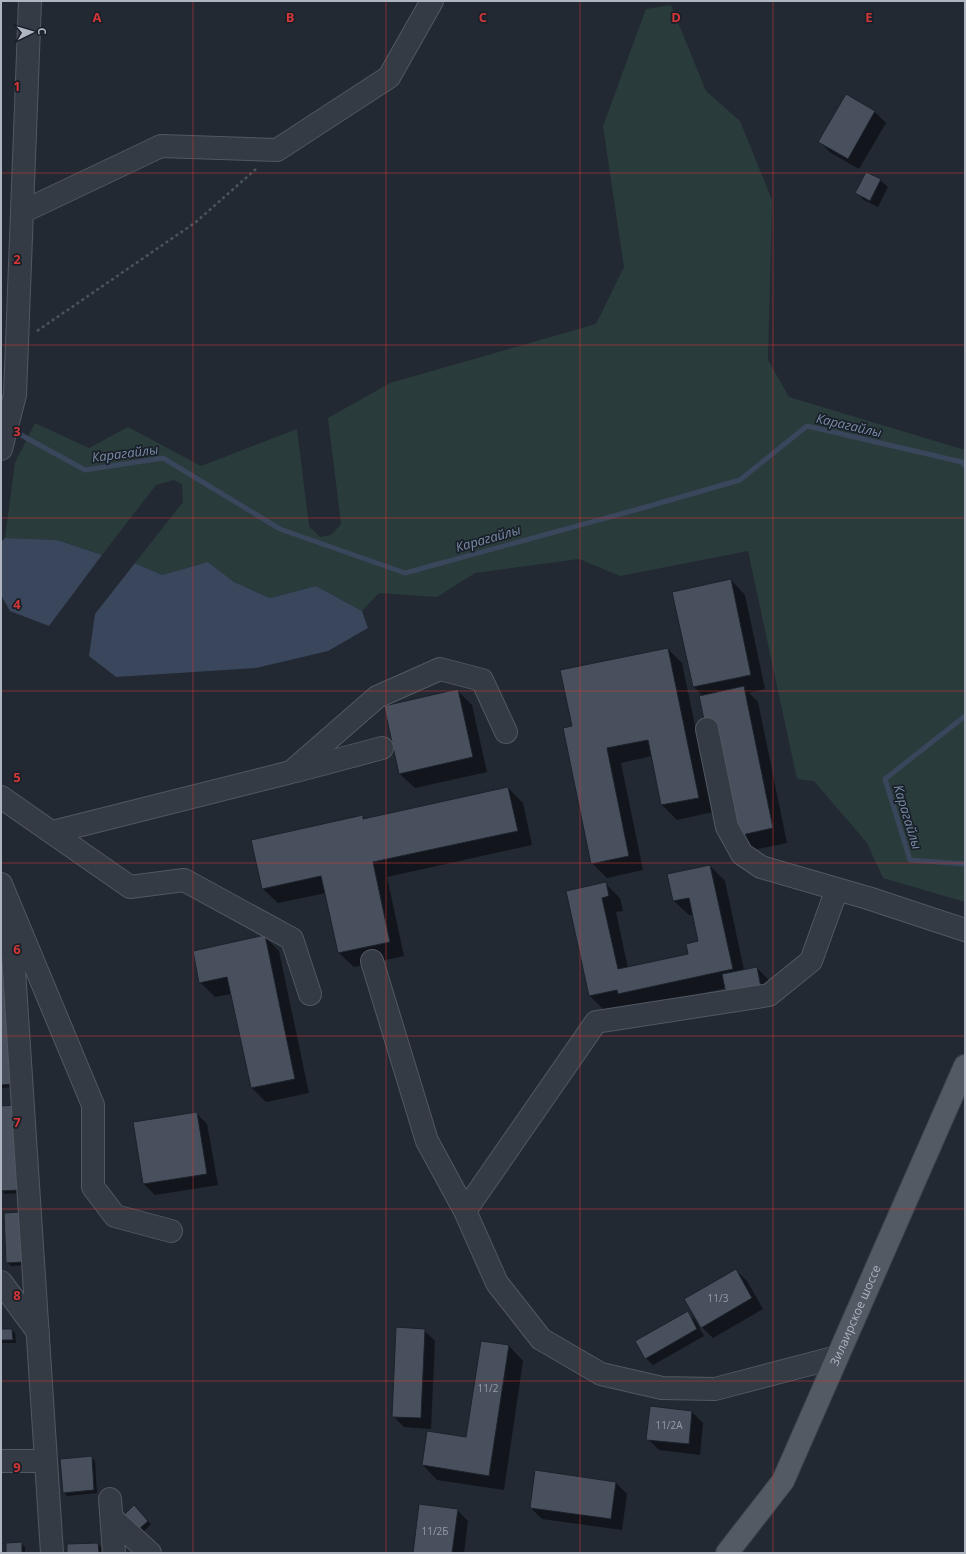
<svg xmlns="http://www.w3.org/2000/svg" width="966" height="1554" viewBox="0 0 966 1554" font-family="'Open Sans',sans-serif">
<style>
.green{fill:#2a3b3b}
.water{fill:#39465b}
.shadow{fill:#0007}
.lines{fill:none;stroke-linecap:round;stroke-linejoin:round}
.stream{stroke:#39465b;stroke-width:5}
.building{fill:#48505d;stroke:#1c222b}
.minor-casing{stroke:#525862;stroke-width:24}
.major-casing{stroke:#3e444e;stroke-width:24}
.path{stroke:#485659;stroke-width:2.5;stroke-dasharray:3 3;stroke-linecap:butt}
.minor{stroke:#353b44;stroke-width:22}
.major{stroke:#535a64;stroke-width:22}
.grid{fill:none;stroke:#d23637;stroke-width:1;stroke-opacity:0.55}
.labels{text-anchor:middle;stroke-width:3.5;stroke-linejoin:round;paint-order:stroke}
.number-label{font-size:10px;fill:#959ca8}
.street-label{font-size:12px;fill:#afb5c1;stroke:#1a2029}
.water-label{font-size:13px;font-style:italic;fill:#7a8ca7;stroke:#1a2029}
.grid-label{font-size:13px;text-anchor:middle;font-weight:bold;fill:#d23637;stroke:#1a2029;stroke-width:3.5;stroke-linejoin:round;paint-order:stroke}
</style>
<rect width="100%" height="100%" fill="#222933"/>
<path class="green" d="M 671,5 L 706,91 L 740,121 L 772,200 L 768,360 L 789,397 L 965,450 L 965,902 L 883,878 L 867,843 L 814,781 L 797,779 L 748,551 L 620,576 L 579,559 L 475,573 L 437,597 L 379,593 L 362,611 L 316,586 L 270,598 L 234,582 L 208,562 L 162,575 L 135,563 L 183,502 L 182,484 L 174,480 L 156,485 L 102,555 L 57,540 L 5,538 L 15,463 L 35,423 L 89,448 L 128,427 L 201,466 L 297,429 L 309,526 L 320,537 L 331,535 L 341,524 L 328,418 L 390,383 L 596,324 L 624,267 L 603,126 L 646,9 Z"/>
<path class="water" d="M 5,538 L 57,540 L 102,555 L 49,626 L 10,611 L 1,595 L 1,542 Z
M 208,562 L 234,582 L 270,598 L 316,586 L 362,611 L 368,628 L 328,651 L 256,668 L 116,677 L 89,656 L 95,614 L 135,563 L 162,575 Z"/>
<path class="shadow" d="M 846,95 L 875,112 L 886,123 L 859,169 L 831,153 L 820,142 Z
M 880,180 L 888,187 L 878,207 L 864,200 L 857,193 Z
M 731,580 L 745,595 L 765,689 L 749,693 L 758,702 L 787,843 L 744,852 L 703,696 L 694,687 Z
M 668,649 L 682,663 L 713,812 L 677,820 L 662,805 L 652,756 L 621,763 L 643,870 L 607,878 L 592,863 L 573,727 Z
M 457,690 L 472,705 L 487,772 L 415,788 L 400,774 Z
M 508,788 L 523,803 L 532,845 L 387,877 L 404,956 L 354,967 L 339,953 L 326,893 L 278,903 L 263,889 L 362,816 L 365,819 Z
M 710,866 L 725,881 L 744,970 L 757,968 L 768,979 L 771,998 L 726,988 L 634,1008 L 630,1005 L 604,1010 L 590,996 L 567,892 L 605,883 L 620,898 L 623,911 L 616,912 L 628,968 L 689,955 L 699,942 L 693,915 L 689,915 L 674,901 L 668,875 Z
M 264,936 L 279,951 L 309,1093 L 266,1102 L 252,1088 L 231,994 L 215,997 L 200,982 Z
M 1,973 L 16,1087 L 1,1088 Z
M 1,1107 L 22,1193 L 5,1194 L 2,1191 Z
M 196,1113 L 207,1124 L 218,1185 L 155,1195 L 144,1184 L 134,1123 Z
M 5,1214 L 26,1265 L 11,1266 L 7,1262 Z
M 736,1270 L 747,1281 L 763,1309 L 713,1338 L 702,1327 Z
M 688,1313 L 695,1320 L 704,1336 L 653,1365 L 646,1358 Z
M 1,1330 L 12,1330 L 15,1333 L 16,1343 L 1,1343 Z
M 424,1330 L 435,1341 L 431,1429 L 404,1427 L 393,1416 Z
M 481,1342 L 509,1346 L 523,1361 L 504,1490 L 437,1480 L 423,1465 L 467,1438 Z
M 692,1412 L 703,1423 L 700,1455 L 659,1450 L 648,1439 Z
M 91,1457 L 95,1461 L 97,1493 L 67,1496 L 64,1492 Z
M 616,1483 L 627,1494 L 622,1530 L 542,1519 L 531,1508 Z
M 134,1507 L 151,1524 L 141,1534 Z
M 457,1510 L 468,1521 L 464,1553 L 414,1553 Z
M 21,1543 L 25,1547 L 25,1553 L 7,1553 Z
M 98,1544 L 101,1547 L 101,1553 L 68,1553 Z"/>
<g class="lines">
<path class="stream" d="M 12,430 L 85,470 L 163,458 L 280,529 L 405,573 L 646,507 L 740,480 L 807,426 L 962,462 L 965,466
M 965,716 L 885,779 L 910,860 L 965,864"/>
</g>
<path class="building" d="M 846,94 L 875,111 L 848,159 L 818,142 Z
M 866,172 L 881,179 L 870,201 L 855,193 Z
M 731,579 L 751,675 L 693,687 L 672,592 Z
M 668,648 L 699,798 L 661,805 L 648,740 L 607,748 L 629,856 L 591,864 L 563,728 L 572,726 L 560,670 Z
M 744,686 L 773,828 L 729,838 L 699,696 Z
M 458,689 L 473,757 L 399,774 L 384,706 Z
M 508,787 L 518,831 L 373,862 L 390,942 L 338,953 L 321,876 L 262,889 L 251,840 L 363,815 L 363,819 Z
M 710,865 L 733,969 L 618,994 L 617,990 L 589,996 L 566,891 L 606,882 L 609,896 L 602,898 L 618,969 L 688,954 L 686,944 L 698,941 L 689,898 L 673,901 L 667,874 Z
M 265,935 L 295,1079 L 251,1088 L 227,977 L 199,983 L 193,951 Z
M 757,967 L 761,987 L 726,994 L 722,974 Z
M 1,972 L 10,972 L 13,1084 L 1,1085 Z
M 15,1105 L 19,1190 L 1,1191 L 1,1106 Z
M 197,1112 L 207,1174 L 143,1184 L 133,1122 Z
M 21,1212 L 23,1262 L 6,1263 L 4,1213 Z
M 736,1269 L 752,1298 L 701,1328 L 684,1299 Z
M 688,1311 L 697,1329 L 645,1359 L 635,1341 Z
M 396,1327 L 425,1329 L 421,1418 L 392,1417 Z
M 1,1329 L 12,1329 L 13,1340 L 1,1340 Z
M 481,1341 L 509,1345 L 489,1476 L 422,1465 L 427,1431 L 466,1437 Z
M 650,1406 L 692,1411 L 689,1444 L 646,1440 Z
M 92,1456 L 94,1490 L 63,1493 L 60,1459 Z
M 535,1470 L 616,1482 L 611,1519 L 530,1508 Z
M 419,1504 L 458,1509 L 452,1553 L 413,1553 Z
M 134,1505 L 148,1521 L 137,1531 L 123,1516 Z
M 22,1542 L 22,1553 L 6,1553 L 6,1543 Z
M 98,1543 L 99,1553 L 67,1553 L 67,1544 Z"/>
<g class="lines">
<defs>
<path id="minor" d="M 22,212 L 161,146 L 277,150 L 389,77 L 432,1
M 1,449 L 15,395 L 30,1
M 707,729 L 727,827 L 742,854 L 761,867 L 868,898 L 965,930
M 296,771 L 382,748
M 1,797 L 130,887 L 184,880 L 292,939 L 310,994
M 53,832 L 291,772 L 377,697 L 440,669 L 482,680 L 506,732
M 1,884 L 93,1105 L 93,1187 L 115,1216 L 171,1231
M 10,908 L 52,1553
M 372,961 L 427,1141 L 465,1211 L 497,1283 L 541,1339 L 601,1374 L 662,1388 L 715,1389 L 837,1357
M 465,1211 L 596,1022 L 769,995 L 811,961 L 837,889
M 1,1282 L 38,1332
M 1,1461 L 46,1461
M 110,1499 L 114,1553
M 112,1518 L 150,1553"/>
<g id="major">
<path id="s1" d="M 727,1553 L 783,1481 L 965,1066"/>
</g>
</defs>
<use href="#minor" class="minor-casing"/>
<use href="#major" class="major-casing"/>
<path class="path" d="M 37,331 L 196,222 L 256,169"/>
<use href="#minor" class="minor"/>
<use href="#major" class="major"/>
</g>
<path class="grid" d="M 193,1 L 193,1553M 386,1 L 386,1553M 580,1 L 580,1553M 773,1 L 773,1553M 1,173 L 965,173M 1,345 L 965,345M 1,518 L 965,518M 1,691 L 965,691M 1,863 L 965,863M 1,1036 L 965,1036M 1,1209 L 965,1209M 1,1381 L 965,1381"/>
<g class="labels">
<g class="number-label">
<text x="718" y="1302">11/3</text>
<text x="488" y="1392">11/2</text>
<text x="669" y="1429">11/2А</text>
<text x="435" y="1535">11/2Б</text>
</g>
<g class="street-label">
<text dy="4" stroke="none"><textPath href="#s1" startOffset="272">Зилаирское шоссе</textPath></text>
</g>
<g class="water-label">
<text transform="translate(849 425) rotate(13)" y="5">Карагайлы</text>
<text transform="translate(125 453) rotate(-7)" y="5">Карагайлы</text>
<text transform="translate(488 538) rotate(-16)" y="5">Карагайлы</text>
<text transform="translate(908 817) rotate(73)" y="5">Карагайлы</text>
</g>
</g>
<g class="grid-label">
<text x="97" y="22">A</text>
<text x="290" y="22">B</text>
<text x="483" y="22">C</text>
<text x="676" y="22">D</text>
<text x="869" y="22">E</text>
<text x="17" y="91">1</text>
<text x="17" y="264">2</text>
<text x="17" y="436">3</text>
<text x="17" y="609">4</text>
<text x="17" y="782">5</text>
<text x="17" y="954">6</text>
<text x="17" y="1127">7</text>
<text x="17" y="1300">8</text>
<text x="17" y="1472">9</text>
</g>
<rect width="966" height="1554" fill="none" stroke="#afb5c1" stroke-width="4"/>
<g transform="translate(32 32) rotate(85)" stroke="#1a2029" stroke-width="3" paint-order="stroke">
<path d="M0-3L7 15L0 10L-7 15Z" fill="#afb5c1"/>
<text y="-6" font-size="11" font-weight="bold" text-anchor="middle" fill="#afb5c1">С</text>
</g>
</svg>
